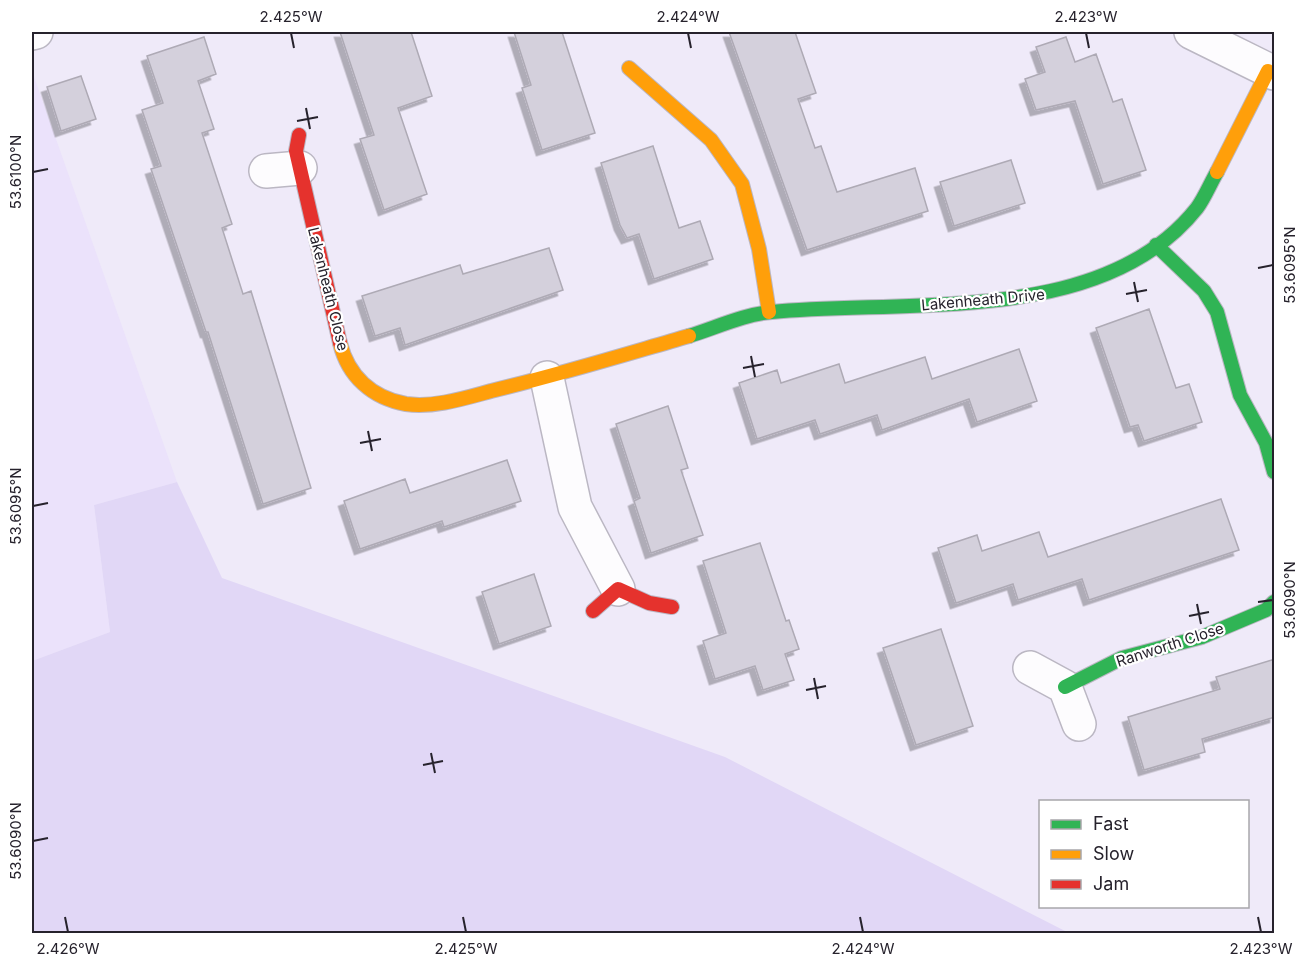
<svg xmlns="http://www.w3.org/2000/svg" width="1306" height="965" viewBox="0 0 1306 965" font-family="Inter,sans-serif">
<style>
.built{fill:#ebe2fb}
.green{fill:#e1d7f6}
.building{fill:#d4d0dc;stroke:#aeaab5;stroke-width:1.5;filter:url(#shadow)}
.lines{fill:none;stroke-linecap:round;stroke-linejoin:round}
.street-casing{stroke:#bbb7c3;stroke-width:36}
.fast-casing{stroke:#bbb7c3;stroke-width:16}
.slow-casing{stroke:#bbb7c3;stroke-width:16}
.jam-casing{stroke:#bbb7c3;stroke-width:16}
.street{stroke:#fdfcfe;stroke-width:33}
.fast{stroke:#30b455;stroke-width:14}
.slow{stroke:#ff9f0a;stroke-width:14}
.jam{stroke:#e5322d;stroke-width:14}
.ticks{fill:none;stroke:#26222c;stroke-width:2}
.labels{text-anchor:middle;stroke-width:4.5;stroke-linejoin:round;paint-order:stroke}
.street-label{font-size:15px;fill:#26222c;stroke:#fff}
.neatline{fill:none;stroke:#26222c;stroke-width:2}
.ticks-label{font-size:15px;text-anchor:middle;fill:#26222c}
</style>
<defs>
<filter id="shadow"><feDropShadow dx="-5.5" dy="5.5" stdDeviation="0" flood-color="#0004"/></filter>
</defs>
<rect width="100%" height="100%" fill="#efeaf9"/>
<path class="built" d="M 32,71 L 177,482 L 94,505 L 110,632 L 32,661 Z"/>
<path class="green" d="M 177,482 L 222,578 L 725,757 L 1069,933 L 32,933 L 32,661 L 110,632 L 94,505 Z"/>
<path class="building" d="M 340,32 L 411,32 L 432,96 L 398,108 L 427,194 L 384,210 L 360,139 L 374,135 Z
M 514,32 L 562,32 L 595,133 L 542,150 L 522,88 L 531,85 Z
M 729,32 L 795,32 L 816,93 L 798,99 L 815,148 L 821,146 L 837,192 L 915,168 L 928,211 L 807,250 Z
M 204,37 L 216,74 L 198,81 L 214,129 L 202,133 L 232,224 L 222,228 L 243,294 L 251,291 L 311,488 L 263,504 L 208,332 L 206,332 L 151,169 L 161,166 L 142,110 L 163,103 L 147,56 Z
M 1066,37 L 1075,62 L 1096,54 L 1113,102 L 1122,99 L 1146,170 L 1103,184 L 1075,101 L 1036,110 L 1025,79 L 1045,72 L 1036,47 Z
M 81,76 L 96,119 L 61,131 L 47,87 Z
M 653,146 L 679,228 L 700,221 L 713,259 L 654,279 L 639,234 L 627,238 L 620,225 L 601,163 Z
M 1011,160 L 1025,203 L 954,226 L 940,182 Z
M 549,248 L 563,290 L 405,345 L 400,328 L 375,336 L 362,296 L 460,265 L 463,274 Z
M 1149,309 L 1176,388 L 1189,384 L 1202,422 L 1144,441 L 1138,425 L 1130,427 L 1096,328 Z
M 1019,349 L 1037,401 L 977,422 L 969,399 L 882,430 L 877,415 L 820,434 L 815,420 L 757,439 L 739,383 L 777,370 L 781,383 L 839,364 L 845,383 L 925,357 L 932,379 Z
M 668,406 L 688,468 L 681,470 L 703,535 L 651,553 L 634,501 L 640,498 L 616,424 Z
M 507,460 L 521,501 L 444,527 L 442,521 L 360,549 L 344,501 L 405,479 L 410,493 Z
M 1221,499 L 1239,550 L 1089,600 L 1082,579 L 1018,600 L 1013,584 L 956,603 L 938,548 L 977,535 L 982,551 L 1039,532 L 1048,557 Z
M 760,543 L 786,621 L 789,620 L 799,649 L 785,654 L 794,680 L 763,690 L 755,666 L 715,679 L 703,641 L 726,633 L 703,561 Z
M 534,574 L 551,626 L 499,644 L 482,592 Z
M 941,629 L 973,726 L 916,745 L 883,648 Z
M 1275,659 L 1275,717 L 1202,739 L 1205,752 L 1144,770 L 1128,717 L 1220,689 L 1216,677 Z"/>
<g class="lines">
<defs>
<path id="street" d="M 1191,32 L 1274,73
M 32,33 L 36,32
M 266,171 L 300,168
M 547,378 L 575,507 L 618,589
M 1030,668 L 1065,687 L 1079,724"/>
<path id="fast" d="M 1156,245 L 1204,291 L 1217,312 L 1240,395 L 1266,443 L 1274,472
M 689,336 C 715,328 745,314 772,312 C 905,299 1103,327 1197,208 C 1205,197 1210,184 1217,172
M 1065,687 L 1122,658 L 1202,637 L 1266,610 L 1274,602"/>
<path id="slow" d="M 629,68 L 711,140 L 742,184 L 759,249 L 769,312
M 1217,172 L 1268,71
M 340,343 C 348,376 372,398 406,404 C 434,408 465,398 491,391 C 558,375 623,355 689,336"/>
<path id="jam" d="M 299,135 L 296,151 L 340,343
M 593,611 L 618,589 L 649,603 L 672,607"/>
</defs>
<use href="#street" class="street-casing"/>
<use href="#fast" class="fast-casing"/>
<use href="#slow" class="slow-casing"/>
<use href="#jam" class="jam-casing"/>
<use href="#street" class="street"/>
<use href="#fast" class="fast"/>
<use href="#slow" class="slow"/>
<use href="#jam" class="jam"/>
</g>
<path class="ticks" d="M 291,33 L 294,48M 688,33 L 691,48M 1086,33 L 1089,48M 306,108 L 310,129M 297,121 L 318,117M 33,172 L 48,169M 1258,268 L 1273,265M 1134,282 L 1138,302M 1126,294 L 1147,290M 751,356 L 755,377M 743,368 L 764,364M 368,431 L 372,451M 360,443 L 381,439M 33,506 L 48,503M 1258,602 L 1273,600M 1197,604 L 1201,624M 1189,616 L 1209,612M 814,678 L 818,699M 806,690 L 826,686M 431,753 L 435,773M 423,765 L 443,761M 33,841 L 48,838M 65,917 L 68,932M 463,917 L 466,932M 860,917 L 863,932M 1258,917 L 1261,932"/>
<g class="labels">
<g class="street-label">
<text transform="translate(328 289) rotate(76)" y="5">Lakenheath Close</text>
<text transform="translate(983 300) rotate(-5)" y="5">Lakenheath Drive</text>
<text transform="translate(1170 645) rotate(-18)" y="5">Ranworth Close</text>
</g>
</g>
<rect width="1306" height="965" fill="none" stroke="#ffffff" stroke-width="66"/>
<rect x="1039" y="800" width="210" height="108" fill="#ffffff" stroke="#a8a7ab" stroke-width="1.5"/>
<rect x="1051" y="820" width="30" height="9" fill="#30b455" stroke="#a8a7ab" stroke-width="1.5"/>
<text x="1093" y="830" font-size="18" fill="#26222c">Fast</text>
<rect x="1051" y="850" width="30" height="9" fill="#ff9f0a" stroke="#a8a7ab" stroke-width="1.5"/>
<text x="1093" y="860" font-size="18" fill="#26222c">Slow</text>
<rect x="1051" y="880" width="30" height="9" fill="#e5322d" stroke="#a8a7ab" stroke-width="1.5"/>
<text x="1093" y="890" font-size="18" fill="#26222c">Jam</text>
<rect x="33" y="33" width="1240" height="899" class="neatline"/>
<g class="ticks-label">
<text x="291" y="22">2.425°W</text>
<text x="688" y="22">2.424°W</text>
<text x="1086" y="22">2.423°W</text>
<text transform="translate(16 172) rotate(-90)" y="5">53.6100°N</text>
<text transform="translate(1290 265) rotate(-90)" y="5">53.6095°N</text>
<text transform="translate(16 506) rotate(-90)" y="5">53.6095°N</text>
<text transform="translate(1290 600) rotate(-90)" y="5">53.6090°N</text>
<text transform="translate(16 841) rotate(-90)" y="5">53.6090°N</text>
<text x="68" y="954">2.426°W</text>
<text x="466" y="954">2.425°W</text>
<text x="863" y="954">2.424°W</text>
<text x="1261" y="954">2.423°W</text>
</g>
</svg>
